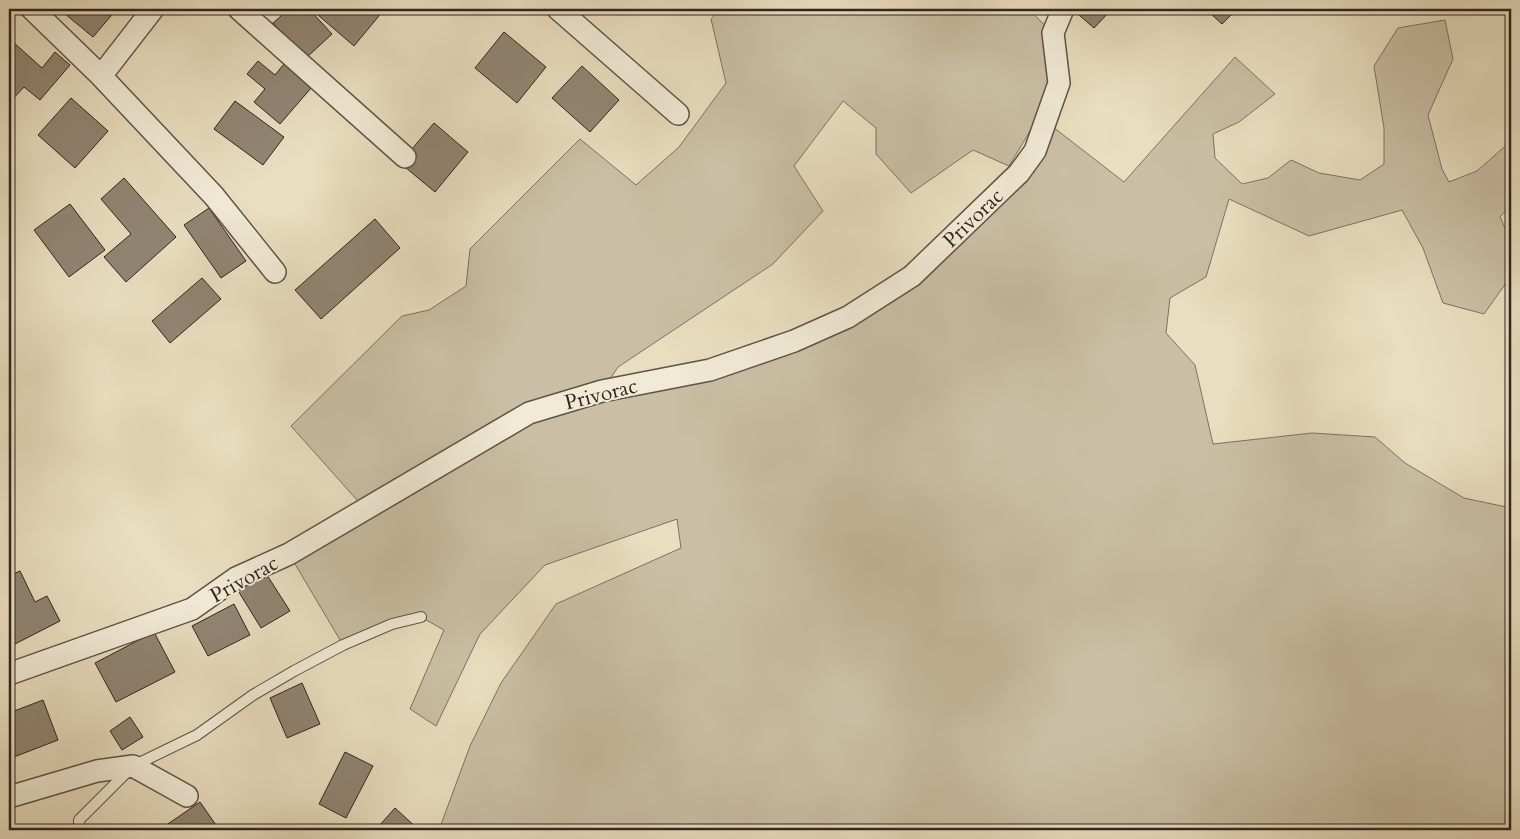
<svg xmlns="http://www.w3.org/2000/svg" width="1520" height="839" viewBox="0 0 1520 839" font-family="Cardo,serif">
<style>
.green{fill:#cabfa5;stroke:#7e7262}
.building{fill:#918573;stroke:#31251f}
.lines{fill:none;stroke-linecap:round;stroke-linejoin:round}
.lane-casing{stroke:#5f5347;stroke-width:12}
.street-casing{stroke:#5f5347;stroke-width:24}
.lane{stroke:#f1ead6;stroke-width:10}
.street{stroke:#f1ead6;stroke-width:21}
.labels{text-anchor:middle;stroke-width:4;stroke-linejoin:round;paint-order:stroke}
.street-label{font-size:21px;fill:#31251f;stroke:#f1ead6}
</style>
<rect width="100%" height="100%" fill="#e9dec0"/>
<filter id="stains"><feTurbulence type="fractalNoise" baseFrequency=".004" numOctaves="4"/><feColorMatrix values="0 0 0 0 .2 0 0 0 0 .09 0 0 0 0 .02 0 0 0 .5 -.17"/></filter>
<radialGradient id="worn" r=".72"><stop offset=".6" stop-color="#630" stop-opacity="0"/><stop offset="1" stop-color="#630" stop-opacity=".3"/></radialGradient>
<path class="green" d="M 720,9 L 1028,9 L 1053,33 L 1059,83 L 1009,166 L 973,150 L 911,193 L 876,154 L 876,128 L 843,101 L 794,166 L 823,211 L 773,264 L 618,367 L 602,391 L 710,370 L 848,317 L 1019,173 L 1044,120 L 1124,182 L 1235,57 L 1275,94 L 1239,122 L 1213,134 L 1215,158 L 1242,184 L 1268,178 L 1291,160 L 1319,173 L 1360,180 L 1384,164 L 1384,128 L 1374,66 L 1398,28 L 1445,20 L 1453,59 L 1428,115 L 1442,169 L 1449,182 L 1477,171 L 1511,141 L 1511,204 L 1500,217 L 1511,241 L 1511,276 L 1484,314 L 1443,303 L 1423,248 L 1402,210 L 1309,236 L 1229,199 L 1206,277 L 1170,298 L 1166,333 L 1195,365 L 1213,444 L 1312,433 L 1375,437 L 1405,463 L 1464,498 L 1511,508 L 1511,830 L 439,830 L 470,746 L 501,683 L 556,604 L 681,548 L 677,519 L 545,565 L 480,634 L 436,726 L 410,709 L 444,630 L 421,617 L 343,645 L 289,554 L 365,509 L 291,426 L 402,316 L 429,310 L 466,286 L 470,249 L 580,139 L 636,185 L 679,147 L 726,83 L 711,19 Z"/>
<path class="building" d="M 59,9 L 117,9 L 93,37 Z
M 289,9 L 309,9 L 332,34 L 306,58 L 273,23 Z
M 311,9 L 380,9 L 383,11 L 354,46 Z
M 1084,9 L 1109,9 L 1111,10 L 1094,28 L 1079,15 Z
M 1121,9 L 1132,9 L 1126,14 Z
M 1214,9 L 1237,9 L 1222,24 L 1210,13 Z
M 504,32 L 546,67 L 517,103 L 475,68 Z
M 12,41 L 42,68 L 55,52 L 70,65 L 40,100 L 24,87 L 9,103 L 9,45 Z
M 258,61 L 275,75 L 284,64 L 312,87 L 280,124 L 254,102 L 265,89 L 247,74 Z
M 582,66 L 619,100 L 590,132 L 552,98 Z
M 71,98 L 108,131 L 75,168 L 38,135 Z
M 235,101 L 284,137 L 263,165 L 214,129 Z
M 434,123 L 468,152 L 435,192 L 400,163 Z
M 124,178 L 176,237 L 126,282 L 104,257 L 131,234 L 101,199 Z
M 70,204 L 105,250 L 69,277 L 34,230 Z
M 209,208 L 246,261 L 221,278 L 184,225 Z
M 375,219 L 400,248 L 321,319 L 295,290 Z
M 202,278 L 221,299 L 170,343 L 152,321 Z
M 20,571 L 35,602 L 47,596 L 60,621 L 13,645 L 9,636 L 9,576 Z
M 265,572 L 290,611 L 261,628 L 237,589 Z
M 234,604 L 250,635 L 208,656 L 192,626 Z
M 154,632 L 175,672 L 116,702 L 95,663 Z
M 302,683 L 320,724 L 287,738 L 270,698 Z
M 43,700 L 58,740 L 14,757 L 9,743 L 9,713 Z
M 130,717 L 143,737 L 122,750 L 110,731 Z
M 345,752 L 373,766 L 346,818 L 319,804 Z
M 200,802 L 218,828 L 215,830 L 159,830 Z
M 395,808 L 419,830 L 383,830 L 379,826 Z"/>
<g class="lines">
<defs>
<path id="lane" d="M 79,830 L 79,820 L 133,766 L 197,735 L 253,695 L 294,671 L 343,645 L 392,624 L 421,617"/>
<path id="street" d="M 32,9 L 101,76 L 214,196 L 275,272
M 239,9 L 405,157
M 558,9 L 678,114
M 101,76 L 153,9
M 9,674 L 192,609 L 236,578 L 289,554 L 529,413 L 602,391 L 710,370 L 794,341 L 848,317 L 912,276 L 1019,173 L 1035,151 L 1059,83 L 1053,33 L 1063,9
M 9,797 L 97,771 L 133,766 L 187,796"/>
</defs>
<use href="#lane" class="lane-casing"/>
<use href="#street" class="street-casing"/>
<use href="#lane" class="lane"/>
<use href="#street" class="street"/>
</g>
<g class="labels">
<g class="street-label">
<text transform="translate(973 218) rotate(-44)" y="7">Privorac</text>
<text transform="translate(601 394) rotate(-14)" y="7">Privorac</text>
<text transform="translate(244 579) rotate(-29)" y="7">Privorac</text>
</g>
</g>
<rect width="1520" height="839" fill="none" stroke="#e9dec0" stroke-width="30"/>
<rect x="10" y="10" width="1500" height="819" fill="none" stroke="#31251f" stroke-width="2.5"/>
<rect x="15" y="15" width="1490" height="809" fill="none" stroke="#31251f"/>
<rect width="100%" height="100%" filter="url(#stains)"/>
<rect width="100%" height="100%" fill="url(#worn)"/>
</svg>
